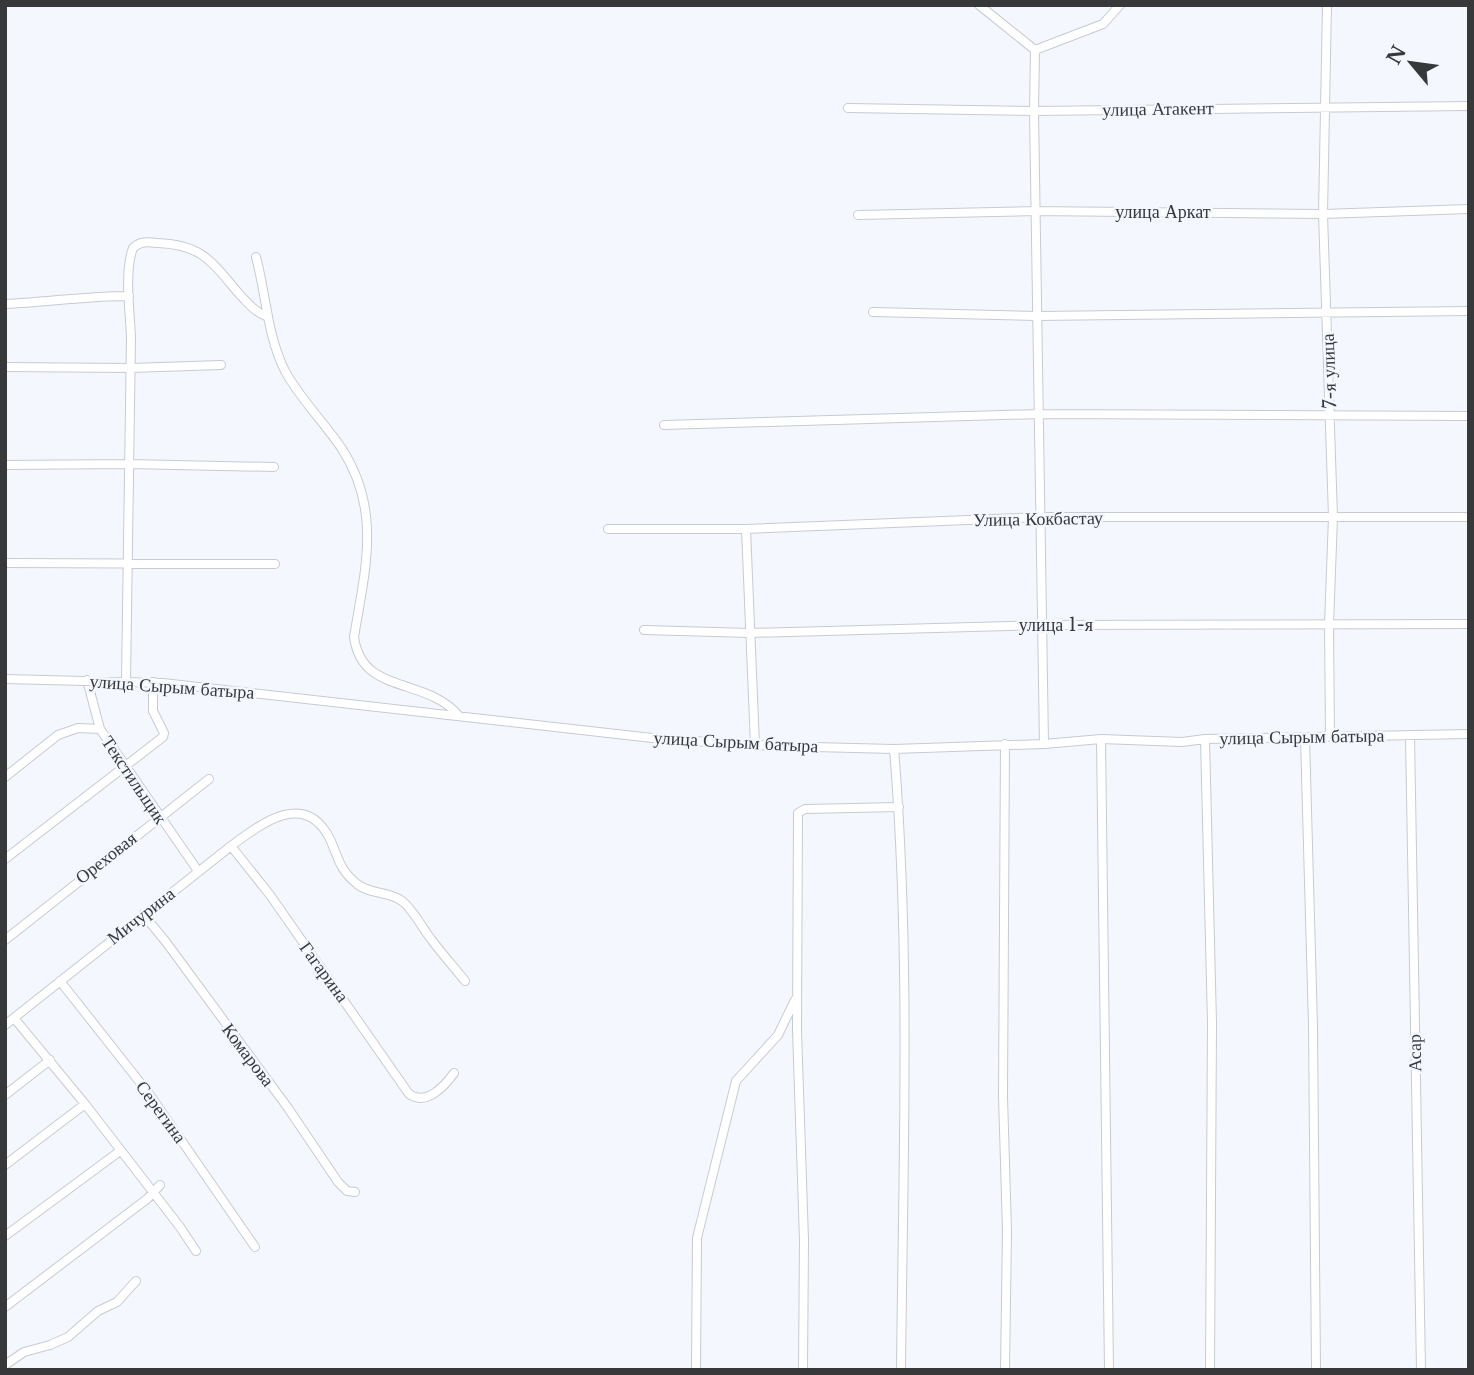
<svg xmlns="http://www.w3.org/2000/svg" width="1474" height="1375" viewBox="0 0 1474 1375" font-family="'Libre Baskerville',serif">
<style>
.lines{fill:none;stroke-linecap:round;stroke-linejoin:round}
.minor-casing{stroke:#c6cbd2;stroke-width:10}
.minor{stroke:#fff;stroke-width:8}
.labels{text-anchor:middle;stroke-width:5;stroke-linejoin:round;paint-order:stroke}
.street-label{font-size:18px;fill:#36383a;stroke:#f4f8fe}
</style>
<rect width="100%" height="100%" fill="#f4f8fe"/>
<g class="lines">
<defs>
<path id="minor" d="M 979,5 L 1035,50 L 1034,111 L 1044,744
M 1327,5 L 1323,214 L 1333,517 L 1329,625 L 1330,737
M 1035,50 L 1103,24 L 1120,5
M 848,108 L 1034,111 L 1469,106
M 858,215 L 1035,211 L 1323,214 L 1469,209
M 256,257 C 266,294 267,335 285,371 C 300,399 325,423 342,449 C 382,511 365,570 354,637 C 362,696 426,676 459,716
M 5,304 C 47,302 88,296 129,296
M 873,312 L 1037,316 L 1469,311
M 5,367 L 130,368 L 221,365
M 664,425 L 1039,414 L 1469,416
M 5,465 L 129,464 L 274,467
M 608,529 L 746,529 L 1040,517 L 1469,517
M 746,529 L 755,745
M 5,563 L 275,564
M 644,630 L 750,633 L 1042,625 L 1469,624
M 5,679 L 163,683 L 661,739 L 774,746 L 894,749 L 1044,744 L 1101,739 L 1182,742 L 1205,739 L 1469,734
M 87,680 L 100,729 L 198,871
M 126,681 L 131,337 C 130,311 124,272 133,248 C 140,241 148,242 158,243 C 205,245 213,264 241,296 C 249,304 255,312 266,316
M 1410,736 L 1421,1370
M 1305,738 L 1313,1026 L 1316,1370
M 1101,739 L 1109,1370
M 1205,739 L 1212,1023 L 1210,1370
M 1005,744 L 1003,1096 L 1007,1231 L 1005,1370
M 894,749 C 911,955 903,1163 901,1370
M 5,777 L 58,735 L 78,728 L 100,729
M 231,846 L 270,895 L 409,1094 C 426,1106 444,1087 454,1073
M 5,859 L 163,737 L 164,733 L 153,711 L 153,682
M 143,914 L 166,942 L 288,1108 L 338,1182 L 347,1191 L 355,1192
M 5,940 L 209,779
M 60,981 L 150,1095 L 255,1247
M 14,1018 L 85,1104 L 180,1227 L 196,1251
M 5,1025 L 231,846 C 261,824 305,789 330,839 C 339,859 339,869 357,884 C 371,895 389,891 402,901 C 412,908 423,929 431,939 C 442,954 454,967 465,981
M 5,1095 L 50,1060
M 5,1165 L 85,1104
M 5,1236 L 120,1151
M 5,1307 L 147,1199 L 160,1185
M 5,1365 L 24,1352 L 50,1345 L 68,1337 L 98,1311 L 117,1302 L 136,1281
M 696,1370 L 697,1238 L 736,1081 L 778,1035 L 795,1000
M 803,1370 L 804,1240 L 797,1030 L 798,813 L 805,809 L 899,807"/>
</defs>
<use href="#minor" class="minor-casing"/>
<use href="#minor" class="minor"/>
</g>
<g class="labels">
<g class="street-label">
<text transform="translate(1158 109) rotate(-1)" y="6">улица Атакент</text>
<text x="1163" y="218">улица Аркат</text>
<text transform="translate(1329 371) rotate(-92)" y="6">7-я улица</text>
<text transform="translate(1038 519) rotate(-1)" y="6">Улица Кокбастау</text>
<text x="1056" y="631">улица 1-я</text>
<text transform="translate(172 687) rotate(4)" y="6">улица Сырым батыра</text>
<text transform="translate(1302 737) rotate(-1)" y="6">улица Сырым батыра</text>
<text transform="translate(736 742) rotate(3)" y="6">улица Сырым батыра</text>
<text transform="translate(134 780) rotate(56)" y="6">Текстильщик</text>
<text transform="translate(106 858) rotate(-38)" y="6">Ореховая</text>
<text transform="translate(141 916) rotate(-38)" y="6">Мичурина</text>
<text transform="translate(324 972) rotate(54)" y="6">Гагарина</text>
<text transform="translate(1415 1053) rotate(-91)" y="6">Асар</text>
<text transform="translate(248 1055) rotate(53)" y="6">Комарова</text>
<text transform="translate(161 1112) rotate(54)" y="6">Серегина</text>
</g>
</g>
<rect width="1474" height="1375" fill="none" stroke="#36383a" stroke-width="14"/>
<g transform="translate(1411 63) rotate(299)" stroke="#f4f8fe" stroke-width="5" paint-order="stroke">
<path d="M0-5L12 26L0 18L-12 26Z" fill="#36383a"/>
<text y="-10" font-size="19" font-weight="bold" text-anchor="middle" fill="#36383a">N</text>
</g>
</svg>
